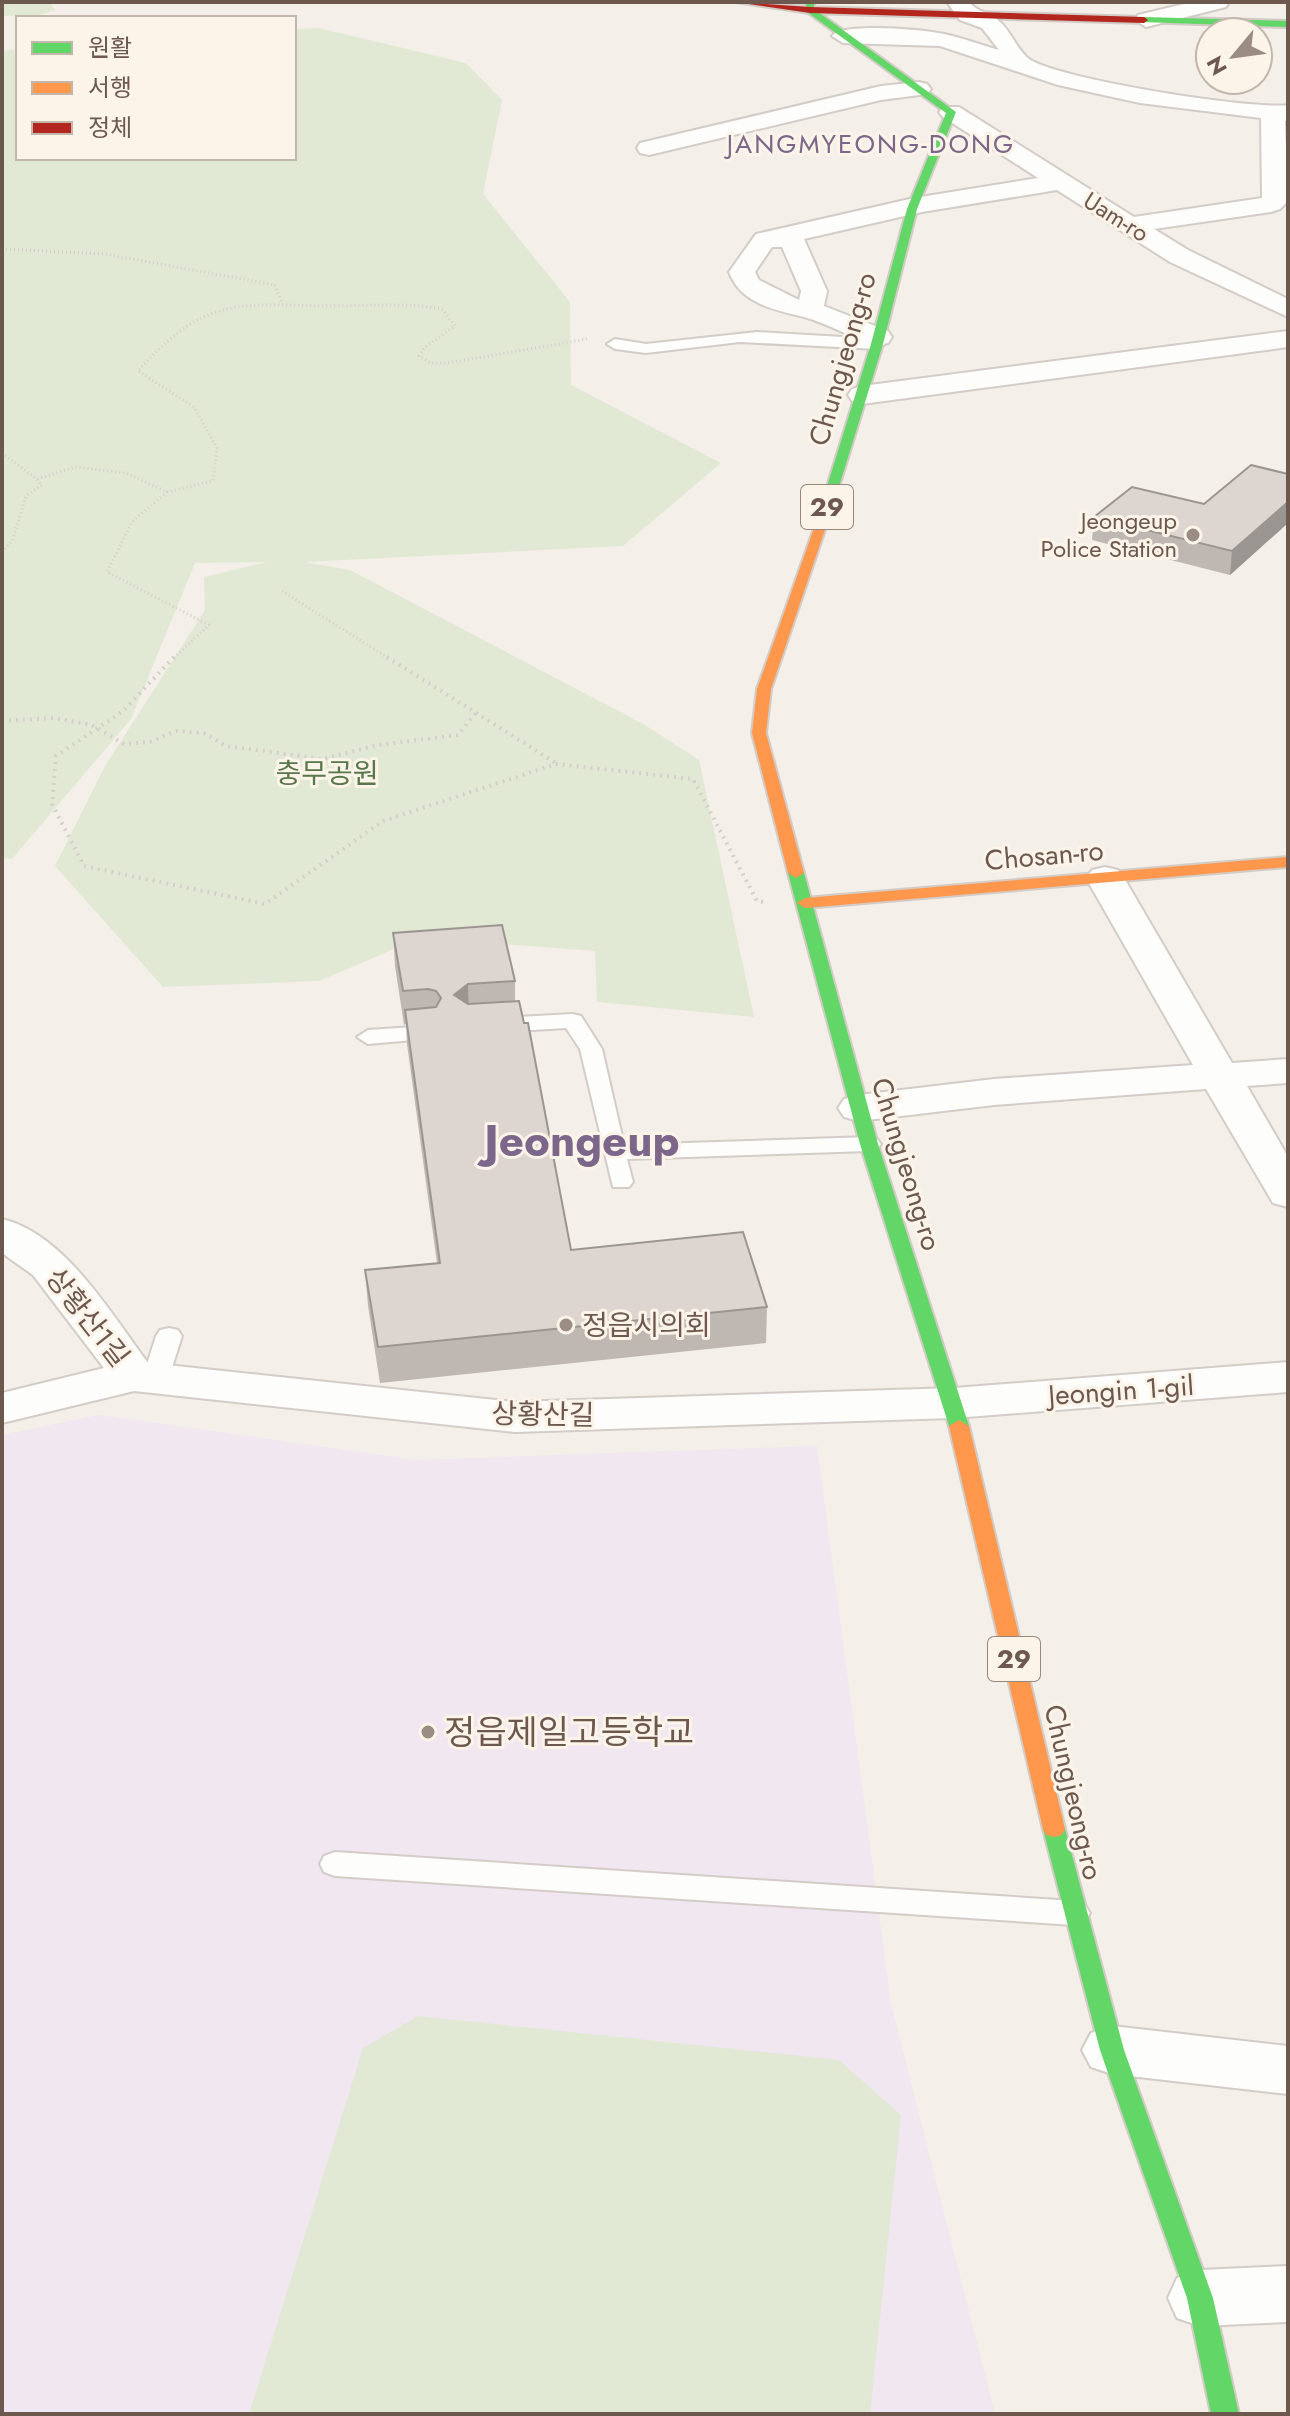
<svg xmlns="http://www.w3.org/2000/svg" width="1290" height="2416" viewBox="0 0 1290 2416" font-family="Jost,'Noto Sans KR',sans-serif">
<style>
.education{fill:#f0e7f0}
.green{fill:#e1e9d5}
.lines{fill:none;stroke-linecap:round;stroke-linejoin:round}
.lane-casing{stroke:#d3ccc7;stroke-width:4}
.street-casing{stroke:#d3ccc7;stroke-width:4}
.fast-casing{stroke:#d3ccc6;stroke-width:4}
.slow-casing{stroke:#d3ccc6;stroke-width:4}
.jam-casing{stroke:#d3ccc6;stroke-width:4}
.path-far1{stroke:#d4cfca;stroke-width:3;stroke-dasharray:1 3;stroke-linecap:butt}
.path{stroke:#d4cfca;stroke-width:4;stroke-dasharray:2 5;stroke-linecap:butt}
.lane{fill:#fdfdfc;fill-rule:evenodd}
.street{fill:#fdfdfc;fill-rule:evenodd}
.fast{fill:#63d668;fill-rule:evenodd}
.slow{fill:#ff974d;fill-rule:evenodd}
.jam{fill:#b3261e;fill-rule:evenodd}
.wall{fill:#beb7b2}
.shaded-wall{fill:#9b9591}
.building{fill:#ddd5cf;stroke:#9b9591;stroke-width:2}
.poi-dot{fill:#9c8d84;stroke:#fcf4e9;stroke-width:3}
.labels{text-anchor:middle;stroke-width:6;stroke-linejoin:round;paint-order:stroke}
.far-street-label{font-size:24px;fill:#6d584d;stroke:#fcf4e9}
.far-poi-label{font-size:24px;fill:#6d584d;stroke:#fcf4e9;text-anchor:end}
.far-quarter-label{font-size:26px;letter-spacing:2px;fill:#7c668a;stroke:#fcf4e9}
.shield{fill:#fcf4e9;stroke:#98877c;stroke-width:2}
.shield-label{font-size:26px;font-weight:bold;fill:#6d584d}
.street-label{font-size:28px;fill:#6d584d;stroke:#fcf4e9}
.park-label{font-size:28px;fill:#58774a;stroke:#fcf4e9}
.poi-label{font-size:28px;fill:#6d584d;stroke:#fcf4e9;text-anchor:start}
.near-poi-label{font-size:34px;fill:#6d584d;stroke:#fcf4e9;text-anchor:start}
.town-label{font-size:44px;font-weight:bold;fill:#7c668a;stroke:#fcf4e9}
</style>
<rect width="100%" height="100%" fill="#f4efe9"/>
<path class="education" d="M 99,1415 L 415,1460 L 817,1446 L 891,2004 L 995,2414 L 2,2414 L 2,1435 Z"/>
<path class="green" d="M 2,2 L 50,2 L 55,10 L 39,15 L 2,16 Z
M 319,28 L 466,63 L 502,100 L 483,194 L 570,302 L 571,385 L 721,463 L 623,546 L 305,562 L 350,570 L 645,725 L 699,760 L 754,1017 L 597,1002 L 595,951 L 501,944 L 406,944 L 319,981 L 163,987 L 55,866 L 105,766 L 205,610 L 204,577 L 267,562 L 195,563 L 131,719 L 12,859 L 2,858 L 2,51 L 18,49 L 18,158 L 294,158 L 294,29 Z
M 418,2016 L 839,2060 L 901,2115 L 870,2414 L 249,2414 L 363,2048 Z"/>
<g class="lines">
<defs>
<path id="lane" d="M 757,332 L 877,339 L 885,344 L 877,349 L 740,342 L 646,353 L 615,349 L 607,344 L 615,339 L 646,344 Z
M 573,1014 L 581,1016 L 602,1049 L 624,1145 L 869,1137 L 877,1139 L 881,1144 L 877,1149 L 869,1151 L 627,1159 L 633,1182 L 629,1187 L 613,1187 L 580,1049 L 566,1028 L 498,1032 L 487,1025 L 498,1018 Z
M 429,1026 L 437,1028 L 440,1033 L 437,1038 L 368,1044 L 357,1037 L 368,1030 Z
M 169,1328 L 178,1330 L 182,1336 L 169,1377 L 165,1383 L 147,1383 L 143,1377 L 156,1336 L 160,1330 Z
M 335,1852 L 1074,1901 L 1085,1905 L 1090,1913 L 1085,1921 L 1074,1925 L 335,1876 L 324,1872 L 320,1864 L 324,1856 Z"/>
<path id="street" d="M 947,2 L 969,2 C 978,13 990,12 999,21 C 1011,31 1017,50 1029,59 C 1057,79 1252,110 1288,105 L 1288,121 L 1285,121 L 1288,201 L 1280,209 L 1271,212 L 1154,229 L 1188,250 L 1288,299 L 1288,317 L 1170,262 L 1057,190 L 922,212 L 804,239 L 827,291 L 824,306 L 888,331 L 892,337 L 888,343 L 878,345 L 868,343 C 847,335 826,323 804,317 C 775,310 741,304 729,272 L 756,234 L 914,198 L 1038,178 L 943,117 L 939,112 L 943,107 L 959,107 L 1134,217 L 1262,198 L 1261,118 L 1140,103 L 1058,85 L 940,46 L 843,43 L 832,36 C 843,22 925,30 944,34 C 963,38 981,45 999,50 L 982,28 L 960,20 ZM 772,247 L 782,247 L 801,291 L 799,300 L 759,280 L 755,272 Z
M 1192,2 L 1229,2 L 1226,7 L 1146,27 L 1135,20 L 1138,15 Z
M 919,82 L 927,84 L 931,89 L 927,94 L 881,100 L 649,155 L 640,153 L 637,148 L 640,143 L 881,86 Z
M 1288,331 L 1288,347 L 862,404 L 852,401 L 848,395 L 852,389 L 862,386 Z
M 1105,867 L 1118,870 L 1124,878 L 1232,1063 L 1288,1059 L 1288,1083 L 1247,1086 L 1288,1157 L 1288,1207 L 1273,1203 L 1206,1089 L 994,1105 L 859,1121 L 844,1117 L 838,1108 L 844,1099 L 859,1095 L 994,1079 L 1193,1065 L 1086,878 L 1092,870 Z
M 2,1219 C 65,1234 111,1314 148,1363 L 515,1402 L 954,1388 L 1288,1362 L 1288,1392 L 954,1418 L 515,1432 L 134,1391 L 2,1423 L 2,1393 L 104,1368 L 33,1275 L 2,1253 Z
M 1112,2026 L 1288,2046 L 1288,2094 L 1112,2074 L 1091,2067 L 1082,2050 L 1091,2033 Z
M 1288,2266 L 1288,2322 L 1200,2326 L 1177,2318 L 1168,2298 L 1177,2278 L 1200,2270 Z"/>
<path id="fast" d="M 806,2 L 814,2 L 814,9 L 956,112 L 917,209 L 883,344 L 833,506 L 827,510 L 821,506 L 871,344 L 907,209 L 946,113 L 807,12 Z
M 1144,17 L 1288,21 L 1288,27 L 1141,22 Z
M 796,868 L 804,873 L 878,1144 L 969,1426 L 966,1430 L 959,1432 L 949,1426 L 860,1144 L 788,873 Z
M 1054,1821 L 1062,1823 L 1065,1829 L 1124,2050 L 1213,2298 L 1239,2414 L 1211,2414 L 1187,2298 L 1100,2050 L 1043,1829 L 1046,1823 Z"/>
<path id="slow" d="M 823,503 L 833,506 L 771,689 L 766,733 L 804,873 L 796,878 L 788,873 L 752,733 L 757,689 Z
M 1288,857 L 1288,867 L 805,908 L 797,903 L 805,898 Z
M 959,1420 L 969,1426 L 1065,1829 L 1062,1835 L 1054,1837 L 1046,1835 L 1043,1829 L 949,1426 Z"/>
<path id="jam" d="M 735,2 L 810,7 L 1144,17 L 1148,20 L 1144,23 L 810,13 Z"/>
</defs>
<use href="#lane" class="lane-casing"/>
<use href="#street" class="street-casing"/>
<use href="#fast" class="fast-casing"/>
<use href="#slow" class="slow-casing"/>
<use href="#jam" class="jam-casing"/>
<path class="path-far1" d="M 2,249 L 105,254 L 275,285 L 282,303
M 2,453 L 37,479 L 75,467 L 126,473 L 167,492 L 132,522 L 107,572 L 209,625 L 173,659
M 167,492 L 213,481 L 217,448 L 194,407 L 138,371 C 158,349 182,325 210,314 C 247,300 287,306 325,306 C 365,306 403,302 442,309 L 455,326 L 424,348 L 419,356 L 431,363 L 448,363 L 587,339
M 2,552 L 12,541 L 26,496 L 42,485 L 35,478
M 282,591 L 390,659"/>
<path class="path" d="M 174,657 L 123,711 L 56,756 L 52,804 L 84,866 L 265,904 L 383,821 L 556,764 L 693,779 L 757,901 L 764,902
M 387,657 L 556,763
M 2,721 L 54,718 L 92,725 L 124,744 L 150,742 L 176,731 L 204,733 L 226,746 L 323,759 L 378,745 L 458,735 L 476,713"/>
<use href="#lane" class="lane"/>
<use href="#street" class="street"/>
<use href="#fast" class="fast"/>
<use href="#slow" class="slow"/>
<use href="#jam" class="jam"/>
</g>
<path class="wall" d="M 1288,474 L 1288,523 L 1230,575 L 1092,540 L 1094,517 L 1204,504 Z
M 393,933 L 515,981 L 515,1001 L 571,1250 L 767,1307 L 766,1343 L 380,1383 L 368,1306 L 365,1270 L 437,1263 L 407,1044 L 406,1024 L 404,1025 L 395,966 Z"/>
<path class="shaded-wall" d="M 1288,502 L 1288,523 L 1230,575 L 1232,551 Z
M 468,984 L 469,1018 L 454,995 Z"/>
<path class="building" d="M 1251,465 L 1288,474 L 1288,502 L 1232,551 L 1094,517 L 1132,487 L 1204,504 Z
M 502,925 L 515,981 L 468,984 L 454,995 L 468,1004 L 519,1001 L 524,1023 L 528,1023 L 571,1250 L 743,1232 L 767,1307 L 378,1347 L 365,1270 L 440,1263 L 405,1010 L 436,1007 L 441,998 L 436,991 L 428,989 L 403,991 L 393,933 Z"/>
<g class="poi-dot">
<circle cx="1193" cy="535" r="8"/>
<circle cx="566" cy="1325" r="8"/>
<circle cx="428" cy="1732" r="8"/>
</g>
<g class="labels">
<g class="far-street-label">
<text transform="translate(1116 217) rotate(32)" y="8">Uam-ro</text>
</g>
<g class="far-poi-label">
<text x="1177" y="529">Jeongeup<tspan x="1177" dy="28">Police Station</tspan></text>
</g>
<g class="far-quarter-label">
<text x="871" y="153">JANGMYEONG-DONG</text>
</g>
<g class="shield">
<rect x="801" y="485" width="52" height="44" rx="6"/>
<rect x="988" y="1637" width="52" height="44" rx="6"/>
</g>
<g class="shield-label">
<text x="827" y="516">29</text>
<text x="1014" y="1668">29</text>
</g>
<g class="street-label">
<text transform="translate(842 359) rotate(-74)" y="10">Chungjeong-ro</text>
<text transform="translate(1044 855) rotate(-5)" y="10">Chosan-ro</text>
<text transform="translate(907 1164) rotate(73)" y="10">Chungjeong-ro</text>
<text transform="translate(88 1317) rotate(52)" y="10">상황산1길</text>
<text transform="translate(1121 1390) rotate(-4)" y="10">Jeongin 1-gil</text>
<text transform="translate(543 1414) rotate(1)" y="10">상황산길</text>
<text transform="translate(1074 1792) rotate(77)" y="10">Chungjeong-ro</text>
</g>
<g class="park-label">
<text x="327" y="783">충무공원</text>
</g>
<g class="poi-label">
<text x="582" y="1335">정읍시의회</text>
</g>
<g class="near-poi-label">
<text x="444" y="1744">정읍제일고등학교</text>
</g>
<g class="town-label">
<text x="582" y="1156">Jeongeup</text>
</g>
</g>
<rect width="1290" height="2416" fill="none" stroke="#6d584d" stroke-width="8"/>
<rect x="16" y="16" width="280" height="144" fill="#fcf4e9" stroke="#c3b6ab" stroke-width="2"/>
<rect x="32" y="42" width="40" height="12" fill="#63d668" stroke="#c3b6ab" stroke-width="2"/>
<text x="88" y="56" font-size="24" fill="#6d584d">원활</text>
<rect x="32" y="82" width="40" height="12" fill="#ff974d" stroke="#c3b6ab" stroke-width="2"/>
<text x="88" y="96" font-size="24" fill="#6d584d">서행</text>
<rect x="32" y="122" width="40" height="12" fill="#b3261e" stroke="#c3b6ab" stroke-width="2"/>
<text x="88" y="136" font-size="24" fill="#6d584d">정체</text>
<g transform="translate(1234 56) rotate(241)"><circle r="38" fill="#fcf4e9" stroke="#c3b6ab" stroke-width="2"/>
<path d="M0-6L14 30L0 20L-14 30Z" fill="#9c8d84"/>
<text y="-12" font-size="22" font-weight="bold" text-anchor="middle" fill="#6d584d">N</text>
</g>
</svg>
